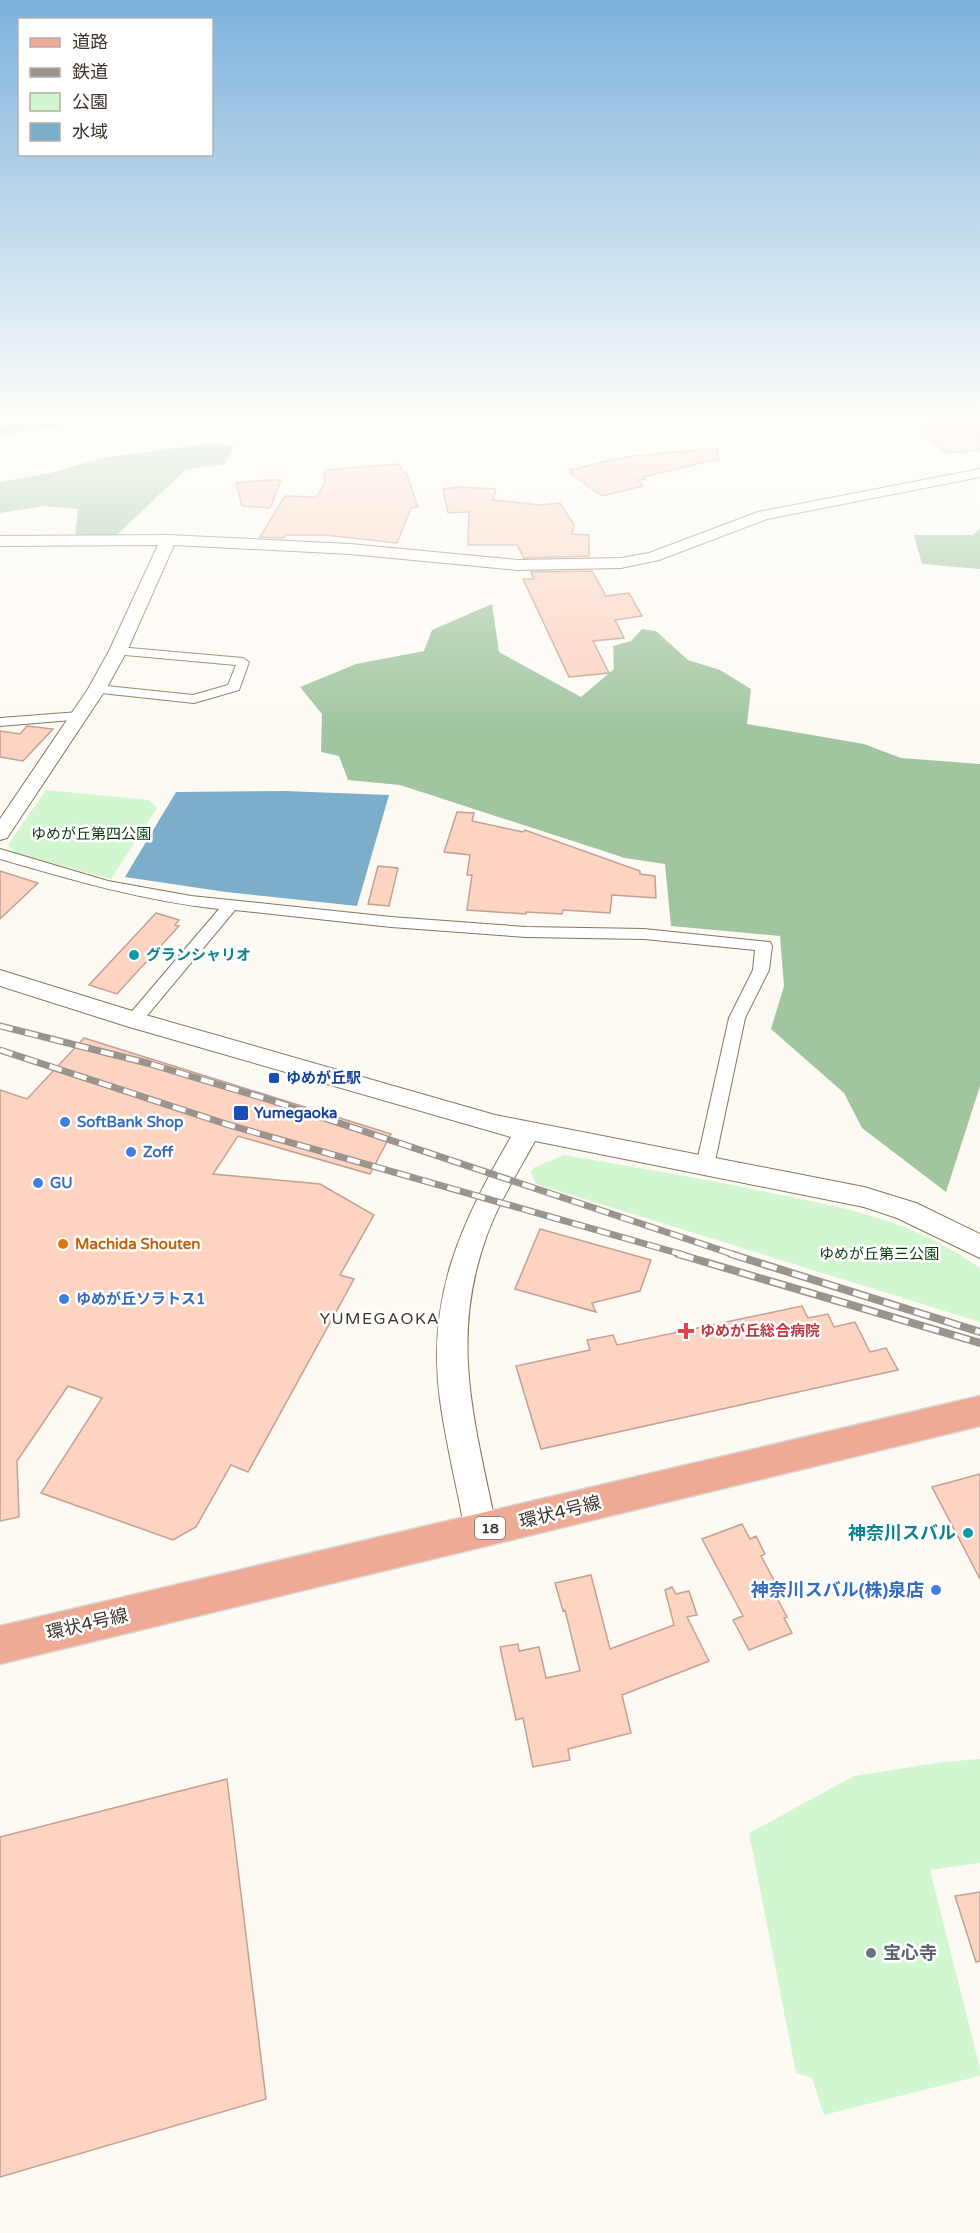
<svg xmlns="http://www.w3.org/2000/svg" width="980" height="2233" viewBox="0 0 980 2233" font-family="'Varela Round','Noto Sans JP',sans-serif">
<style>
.green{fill:#d2f6d0}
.forest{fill:#a0c59f}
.water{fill:#7caec9}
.building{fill:#fdd3c1;stroke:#c2a193;stroke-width:1.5}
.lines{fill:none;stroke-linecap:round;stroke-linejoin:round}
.street-casing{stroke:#86765b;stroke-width:2}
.secondary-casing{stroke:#86765b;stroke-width:2}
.primary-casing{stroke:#d8d7d4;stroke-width:3}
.street{fill:#fff;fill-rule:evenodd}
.secondary{fill:#fff;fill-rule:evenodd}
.primary{fill:#efaa95;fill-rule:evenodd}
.rail-far1-casing{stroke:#9a948c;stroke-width:7}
.rail-casing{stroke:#9a948c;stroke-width:8}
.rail-far1{stroke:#fff;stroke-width:4.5;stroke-dasharray:13;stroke-linecap:butt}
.rail{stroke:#fff;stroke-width:5;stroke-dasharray:16;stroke-linecap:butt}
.culture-dot{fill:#0f9aa8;stroke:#fff;stroke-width:2}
.transit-dot{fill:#1a4fb4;stroke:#fff;stroke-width:2}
.shop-dot{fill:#3f7fe0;stroke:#fff;stroke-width:2}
.food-dot{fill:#e8710a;stroke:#fff;stroke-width:2}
.health-dot{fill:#e0444e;stroke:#fff;stroke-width:2}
.worship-dot{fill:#6b7280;stroke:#fff;stroke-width:2}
.labels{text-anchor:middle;stroke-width:5;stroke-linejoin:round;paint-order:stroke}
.shield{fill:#fff;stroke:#77726a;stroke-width:1.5}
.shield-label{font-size:14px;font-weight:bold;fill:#3d352a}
.park-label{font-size:15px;fill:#043c09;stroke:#fff}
.culture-label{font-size:15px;font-weight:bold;fill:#0d838f;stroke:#fff;text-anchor:start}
.transit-label{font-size:15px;font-weight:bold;fill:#164399;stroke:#fff;text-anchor:start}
.shop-label{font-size:15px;font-weight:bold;fill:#366cbe;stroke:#fff;text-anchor:start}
.food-label{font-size:15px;font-weight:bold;fill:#c56008;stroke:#fff;text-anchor:start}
.health-label{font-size:15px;font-weight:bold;fill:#be3a42;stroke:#fff;text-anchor:start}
.neighbourhood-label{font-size:16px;letter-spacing:1.5px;fill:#3d352a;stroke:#fff}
.near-street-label{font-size:18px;fill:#3d352a;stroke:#fff}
.near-culture-label{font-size:18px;font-weight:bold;fill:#0d838f;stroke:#fff;text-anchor:end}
.near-shop-label{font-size:18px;font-weight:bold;fill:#366cbe;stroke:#fff;text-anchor:end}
.near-worship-label{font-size:18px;font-weight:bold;fill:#5b616d;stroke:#fff;text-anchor:start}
</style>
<rect width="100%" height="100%" fill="#fdfaf4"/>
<path class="green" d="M 46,790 L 149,800 L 157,808 L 111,879 L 14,853 L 8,845 Z
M 564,1155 C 633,1167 702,1178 771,1193 C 851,1209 912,1220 980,1268 L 980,1322 L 536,1184 L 531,1173 L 533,1168 Z
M 980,1759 L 980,1863 L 930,1870 L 980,2068 L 980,2076 L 824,2115 L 812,2078 L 796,2073 L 749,1833 L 854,1776 L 943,1762 Z"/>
<path class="forest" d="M 212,443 L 235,446 L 225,464 L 185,470 L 117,535 L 75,535 L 78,509 L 44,506 L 0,513 L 0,482 L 50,473 L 102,458 Z
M 980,528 L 980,569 L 922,564 L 914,535 L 973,535 Z
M 492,604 L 499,652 L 581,697 L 614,669 L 613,646 L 631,641 L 642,629 L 656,631 L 688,660 L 720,670 L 751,689 L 747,724 L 864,744 L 901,758 L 980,764 L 980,1086 L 946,1192 L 862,1128 L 844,1093 L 771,1029 L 784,986 L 780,936 L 671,926 L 665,864 L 625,858 L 400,785 L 348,780 L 339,756 L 321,752 L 322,714 L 300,687 L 356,664 L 424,651 L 432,630 Z"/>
<path class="water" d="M 50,420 L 106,420 L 0,435 L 0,425 Z
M 284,791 L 389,795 L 357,906 L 226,892 L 125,877 L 176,792 Z"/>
<path class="building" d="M 954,423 L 957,425 L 980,423 L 980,450 L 950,453 L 943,451 L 926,436 L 933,435 L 923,426 Z
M 717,448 L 719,459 L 643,477 L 645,479 L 638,480 L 643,486 L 602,496 L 570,473 L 573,472 L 569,470 L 626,457 Z
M 399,464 L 403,472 L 406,472 L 418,507 L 411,508 L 397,543 L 325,535 L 286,535 L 283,538 L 260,537 L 285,496 L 317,497 L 324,484 L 325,470 Z
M 267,480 L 281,480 L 270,508 L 242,506 L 236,483 Z
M 460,487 L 496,489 L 493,500 L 541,505 L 560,503 L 574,525 L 572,534 L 589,535 L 589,556 L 524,558 L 517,545 L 468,545 L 469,512 L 448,513 L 443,489 Z
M 592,571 L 606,596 L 629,593 L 642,616 L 615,620 L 624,638 L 593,641 L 609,673 L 569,677 L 523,579 L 534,579 L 531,572 Z
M 27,726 L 53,729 L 23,761 L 0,757 L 0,731 L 20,734 Z
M 457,812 L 474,813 L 472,821 L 523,832 L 525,830 L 640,871 L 640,874 L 655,876 L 656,898 L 612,895 L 610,913 L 563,910 L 562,914 L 526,912 L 526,914 L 467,910 L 472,875 L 467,875 L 470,855 L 444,852 Z
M 378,866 L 398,868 L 389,906 L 368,904 Z
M 0,871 L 38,883 L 0,919 Z
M 156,913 L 179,920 L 175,925 L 179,926 L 117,994 L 89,985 Z
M 84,1038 L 391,1134 L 370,1174 L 238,1136 L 213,1174 L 320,1184 L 374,1215 L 340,1275 L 354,1279 L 248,1472 L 231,1465 L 196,1527 L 173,1540 L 41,1493 L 102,1398 L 68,1386 L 17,1461 L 19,1517 L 0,1521 L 0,1090 L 27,1099 Z
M 540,1229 L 651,1260 L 640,1291 L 592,1303 L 596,1312 L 515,1289 Z
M 802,1306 L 808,1318 L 828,1314 L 834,1327 L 855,1322 L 870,1352 L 886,1348 L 898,1370 L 541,1449 L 516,1366 L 590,1350 L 587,1340 L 613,1335 L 617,1345 Z
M 980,1474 L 980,1579 L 932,1487 Z
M 742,1524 L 750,1539 L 756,1536 L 765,1554 L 761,1556 L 776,1584 L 774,1585 L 779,1595 L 776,1596 L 787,1617 L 784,1618 L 792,1633 L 749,1650 L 733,1620 L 743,1616 L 702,1539 Z
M 591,1575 L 610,1649 L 674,1625 L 665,1590 L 672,1587 L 676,1594 L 689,1591 L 697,1615 L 687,1617 L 709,1661 L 622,1695 L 631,1733 L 568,1749 L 570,1760 L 533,1767 L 523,1718 L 516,1720 L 500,1647 L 518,1644 L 519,1651 L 539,1647 L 546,1678 L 580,1671 L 565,1610 L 563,1611 L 555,1583 Z
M 227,1779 L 266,2099 L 0,2177 L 0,1837 Z
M 980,1892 L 980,1961 L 976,1962 L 955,1896 Z"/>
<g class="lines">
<defs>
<path id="street" d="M 118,647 L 243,658 L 249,662 L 239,690 L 194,703 L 92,692 L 91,689 L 97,685 L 193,695 L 228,685 L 236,665 L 114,654 L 112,651 Z
M 79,712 L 84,713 L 86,716 L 84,719 L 0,726 L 0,718 Z
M 0,849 L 108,881 L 191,896 L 391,917 L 526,927 L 644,929 L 770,942 L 772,946 L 769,970 L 745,1018 L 714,1166 L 712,1171 L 705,1173 L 698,1171 L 696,1166 L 729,1018 L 753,970 L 755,950 L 644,939 L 526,937 L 391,927 L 235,910 L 140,1024 L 128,1024 L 126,1020 L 128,1016 L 219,909 C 144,901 72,880 0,859 Z"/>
<path id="secondary" d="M 980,469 L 980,477 L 767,519 L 659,560 L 621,568 L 518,570 L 350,554 L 174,545 L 127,651 L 106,689 L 7,838 L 0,840 L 0,819 L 88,689 L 109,651 L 158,545 L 0,546 L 0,536 L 168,535 L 350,544 L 518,560 L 621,558 L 649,553 L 758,512 Z
M 0,970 L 142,1014 L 495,1115 L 864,1187 L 916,1203 L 980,1234 L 980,1258 L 897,1218 L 864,1207 L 535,1141 C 518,1172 499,1202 487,1235 C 448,1341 476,1426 497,1531 L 492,1542 L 481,1546 L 470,1542 L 465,1531 C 457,1487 446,1444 440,1400 C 426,1297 461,1223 511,1137 L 126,1026 L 0,986 Z"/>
<path id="primary" d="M 980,1396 L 980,1426 L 0,1664 L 0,1626 Z"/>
</defs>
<use href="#street" class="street-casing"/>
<use href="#secondary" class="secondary-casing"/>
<use href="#primary" class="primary-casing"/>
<use href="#street" class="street"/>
<use href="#secondary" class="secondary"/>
<use href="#primary" class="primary"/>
<defs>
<path id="rail-far1" d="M 0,1026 L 147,1063 L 270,1100 L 735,1255
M 0,1050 L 229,1125 L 684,1255"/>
<path id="rail" d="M 678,1254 L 980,1343
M 731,1254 L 980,1332"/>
</defs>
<use href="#rail-far1" class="rail-far1-casing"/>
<use href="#rail" class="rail-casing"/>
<use href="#rail-far1" class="rail-far1"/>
<use href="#rail" class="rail"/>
</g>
<linearGradient id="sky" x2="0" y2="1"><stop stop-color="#7db2dc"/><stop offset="0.57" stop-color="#fefdfa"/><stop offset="1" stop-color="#fefdfa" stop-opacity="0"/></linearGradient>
<rect width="980" height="732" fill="url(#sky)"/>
<g class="culture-dot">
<circle cx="134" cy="955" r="6"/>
<circle cx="968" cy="1533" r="6"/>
</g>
<g class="transit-dot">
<rect x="268" y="1072" width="12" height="12" rx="3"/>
<rect x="233" y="1105" width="16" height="16" rx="3"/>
</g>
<g class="shop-dot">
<circle cx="65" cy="1122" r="6"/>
<circle cx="131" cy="1152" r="6"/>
<circle cx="38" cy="1183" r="6"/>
<circle cx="64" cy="1299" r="6"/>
<circle cx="936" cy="1590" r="6"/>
</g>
<circle class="food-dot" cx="63" cy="1244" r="6"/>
<path class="health-dot" d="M683 1322h6v6h6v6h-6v6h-6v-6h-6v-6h6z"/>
<circle class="worship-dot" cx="871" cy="1953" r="6"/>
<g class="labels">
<rect class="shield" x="475" y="1517" width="30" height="22" rx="4.5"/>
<g class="shield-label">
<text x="490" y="1533">18</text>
</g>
<g class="park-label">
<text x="91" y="839">ゆめが丘第四公園</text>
<text x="879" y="1259">ゆめが丘第三公園</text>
</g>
<g class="culture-label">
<text x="146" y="960">グランシャリオ</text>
</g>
<g class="transit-label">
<text x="286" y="1083">ゆめが丘駅</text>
<text x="254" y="1118">Yumegaoka</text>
</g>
<g class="shop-label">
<text x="77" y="1127">SoftBank Shop</text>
<text x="143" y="1157">Zoff</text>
<text x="50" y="1188">GU</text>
<text x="76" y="1304">ゆめが丘ソラトス1</text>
</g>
<g class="food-label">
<text x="75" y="1249">Machida Shouten</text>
</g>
<g class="health-label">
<text x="700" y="1336">ゆめが丘総合病院</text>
</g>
<g class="neighbourhood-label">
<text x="380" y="1324">YUMEGAOKA</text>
</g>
<g class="near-street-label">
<text transform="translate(560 1512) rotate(-14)" y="6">環状4号線</text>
<text transform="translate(87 1624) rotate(-13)" y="6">環状4号線</text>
</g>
<g class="near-culture-label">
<text x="956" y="1539">神奈川スバル</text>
</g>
<g class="near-shop-label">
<text x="924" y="1596">神奈川スバル(株)泉店</text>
</g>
<g class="near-worship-label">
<text x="883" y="1959">宝心寺</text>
</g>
</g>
<rect x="18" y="18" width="195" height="138" fill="#ffffff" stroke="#b1aeaa" stroke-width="1.5"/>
<rect x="30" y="38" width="30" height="9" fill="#efaa95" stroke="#b1aeaa" stroke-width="1.5"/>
<text x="72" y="48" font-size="18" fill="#3d352a">道路</text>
<rect x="30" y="68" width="30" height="9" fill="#9a948c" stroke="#b1aeaa" stroke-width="1.5"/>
<text x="72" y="78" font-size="18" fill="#3d352a">鉄道</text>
<rect x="30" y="93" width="30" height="18" fill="#d2f6d0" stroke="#b1aeaa" stroke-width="1.5"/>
<text x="72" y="108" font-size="18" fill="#3d352a">公園</text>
<rect x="30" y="123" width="30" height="18" fill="#7caec9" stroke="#b1aeaa" stroke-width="1.5"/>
<text x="72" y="138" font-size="18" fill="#3d352a">水域</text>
</svg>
